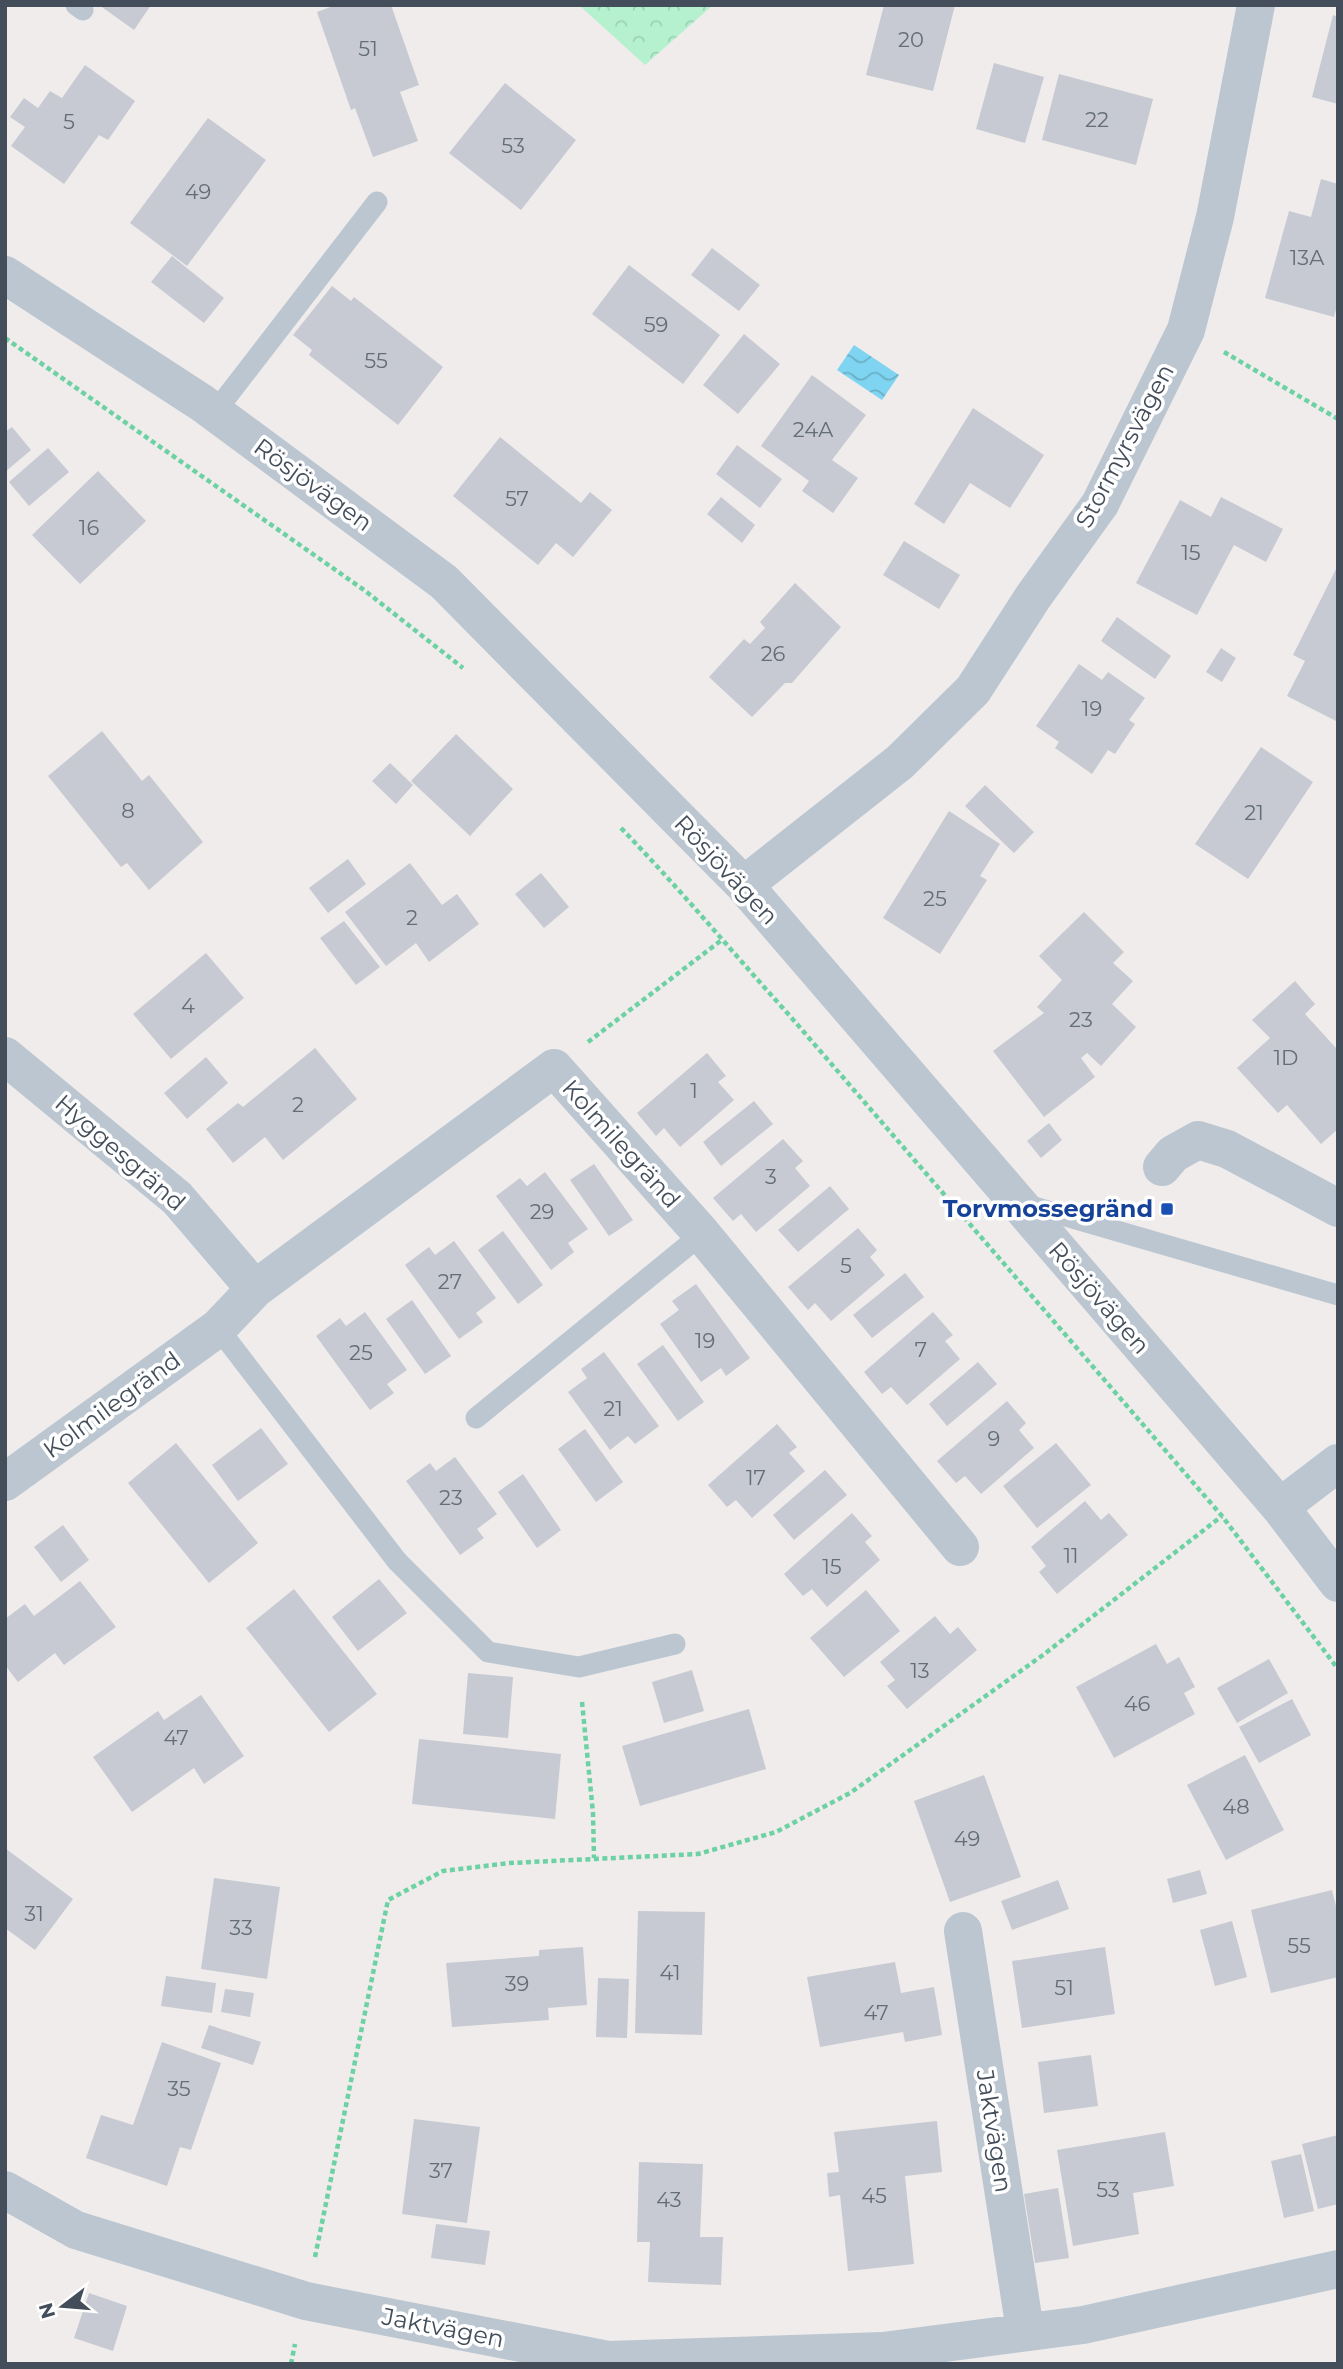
<svg xmlns="http://www.w3.org/2000/svg" width="1343" height="2369" viewBox="0 0 1343 2369" font-family="Montserrat,sans-serif">
<style>
.forest{fill:url(#forest-crowns)}
.water{fill:url(#water-waves)}
.building{fill:#c7cad2}
.lines{fill:none;stroke-linecap:round;stroke-linejoin:round}
.path{stroke:#6cd1a3;stroke-width:4.5;stroke-dasharray:5 3.5;stroke-linecap:butt}
.service{stroke:#bbc6d0;stroke-width:21}
.minor{stroke:#bbc6d0;stroke-width:38}
.transit-dot{fill:#1a4fb4;stroke:#fff;stroke-width:2.5}
.labels{text-anchor:middle;stroke-width:7;stroke-linejoin:round;paint-order:stroke}
.number-label{font-size:21px;fill:#646d78}
.street-label{font-size:24px;fill:#434e5a;stroke:#fff}
.transit-label{font-size:24px;font-weight:bold;fill:#164399;stroke:#fff;text-anchor:end}
</style>
<defs>
<pattern id="forest-crowns" width="20" height="18" patternUnits="userSpaceOnUse" patternTransform="scale(1.75)"><rect width="20" height="18" fill="#b5f1cf"/><path d="M2 6a3 3 0 1 1 6 0M12 15a3 3 0 1 1 6 0" fill="none" stroke="#9dd0b4"/></pattern>
<pattern id="water-waves" width="16" height="10" patternUnits="userSpaceOnUse" patternTransform="scale(1.75)"><rect width="16" height="10" fill="#7fd5f1"/><path d="M0 5q4-4 8 0t8 0" fill="none" stroke="#6aafc6"/></pattern>
</defs>
<rect width="100%" height="100%" fill="#efeceb"/>
<path class="forest" d="M 579,5 L 713,5 L 645,65 Z"/>
<path class="water" d="M 854,345 L 899,375 L 882,400 L 837,370 Z"/>
<path class="building" d="M 99,5 L 151,5 L 134,30 Z
M 336,5 L 391,5 L 419,85 L 400,92 L 418,141 L 373,157 L 355,108 L 351,110 L 317,12 Z
M 884,5 L 955,5 L 933,91 L 866,75 Z
M 1333,15 L 1338,17 L 1338,104 L 1312,97 Z
M 994,63 L 1044,77 L 1025,143 L 976,129 Z
M 85,65 L 135,101 L 108,140 L 99,135 L 64,184 L 11,146 L 25,127 L 10,117 L 24,98 L 38,108 L 50,91 L 62,98 Z
M 1059,74 L 1153,99 L 1136,165 L 1042,140 Z
M 505,83 L 576,140 L 521,210 L 449,153 Z
M 208,118 L 266,160 L 187,266 L 130,223 Z
M 1321,179 L 1338,184 L 1338,302 L 1334,317 L 1265,298 L 1289,211 L 1311,217 Z
M 712,248 L 760,285 L 739,311 L 691,275 Z
M 172,256 L 224,298 L 204,323 L 151,282 Z
M 629,265 L 720,335 L 683,384 L 592,314 Z
M 332,286 L 351,301 L 354,297 L 443,367 L 398,425 L 309,355 L 312,350 L 293,335 Z
M 744,334 L 780,364 L 738,414 L 703,385 Z
M 812,375 L 866,415 L 832,460 L 858,478 L 833,513 L 802,491 L 809,481 L 761,446 Z
M 973,408 L 1044,455 L 1010,508 L 970,483 L 944,524 L 914,504 Z
M 12,427 L 31,450 L 5,472 L 5,432 Z
M 500,437 L 581,503 L 590,492 L 612,510 L 573,557 L 556,543 L 538,565 L 453,496 Z
M 737,445 L 782,479 L 760,508 L 716,474 Z
M 48,448 L 69,472 L 29,506 L 9,482 Z
M 98,471 L 146,521 L 80,584 L 32,535 Z
M 721,497 L 755,525 L 742,543 L 707,514 Z
M 1221,497 L 1283,529 L 1266,562 L 1234,545 L 1197,615 L 1136,583 L 1180,500 L 1211,517 Z
M 904,541 L 960,575 L 939,609 L 883,575 Z
M 1338,565 L 1338,722 L 1287,696 L 1305,661 L 1293,655 Z
M 795,583 L 841,627 L 792,683 L 785,683 L 752,717 L 709,677 L 744,639 L 750,644 L 765,628 L 760,622 Z
M 1117,617 L 1171,656 L 1155,679 L 1101,641 Z
M 1221,648 L 1236,658 L 1222,682 L 1206,672 Z
M 1079,664 L 1102,680 L 1108,672 L 1145,698 L 1129,720 L 1135,724 L 1115,754 L 1108,750 L 1092,774 L 1055,748 L 1059,742 L 1036,726 Z
M 102,731 L 142,781 L 149,775 L 203,842 L 149,890 L 127,863 L 121,867 L 48,776 Z
M 456,734 L 513,789 L 470,836 L 411,781 Z
M 1261,747 L 1313,782 L 1248,879 L 1195,844 Z
M 390,763 L 413,785 L 396,804 L 372,781 Z
M 985,785 L 1034,832 L 1014,853 L 965,806 Z
M 949,811 L 1000,844 L 980,876 L 987,880 L 940,954 L 883,918 Z
M 348,859 L 366,884 L 328,913 L 309,888 Z
M 410,863 L 442,905 L 457,894 L 479,924 L 429,962 L 416,943 L 386,966 L 345,912 Z
M 541,873 L 569,907 L 544,928 L 515,894 Z
M 1084,912 L 1124,952 L 1113,963 L 1133,981 L 1112,1004 L 1136,1027 L 1101,1066 L 1087,1053 L 1081,1058 L 1095,1077 L 1044,1117 L 993,1051 L 1044,1013 L 1037,1007 L 1062,980 L 1039,956 Z
M 344,921 L 380,967 L 356,985 L 320,938 Z
M 206,953 L 244,998 L 171,1059 L 133,1014 Z
M 1295,981 L 1315,1004 L 1305,1014 L 1336,1048 L 1338,1046 L 1338,1129 L 1321,1144 L 1287,1105 L 1278,1113 L 1237,1068 L 1270,1038 L 1252,1020 Z
M 315,1048 L 357,1099 L 283,1160 L 265,1137 L 233,1163 L 206,1129 L 238,1103 L 243,1107 Z
M 707,1053 L 726,1076 L 718,1082 L 734,1100 L 680,1147 L 664,1128 L 656,1136 L 637,1113 Z
M 206,1057 L 228,1083 L 187,1119 L 164,1093 Z
M 754,1101 L 773,1124 L 721,1166 L 703,1142 Z
M 1049,1123 L 1062,1140 L 1041,1158 L 1027,1141 Z
M 783,1139 L 803,1161 L 795,1168 L 810,1186 L 756,1232 L 741,1214 L 733,1221 L 713,1198 Z
M 594,1164 L 633,1220 L 609,1236 L 570,1180 Z
M 545,1172 L 588,1229 L 568,1243 L 574,1252 L 551,1270 L 496,1196 L 520,1178 L 527,1186 Z
M 830,1186 L 849,1209 L 798,1252 L 778,1230 Z
M 858,1228 L 877,1250 L 870,1257 L 885,1275 L 831,1321 L 815,1303 L 808,1310 L 788,1287 Z
M 503,1231 L 543,1285 L 518,1304 L 478,1250 Z
M 454,1241 L 496,1298 L 476,1313 L 483,1322 L 459,1339 L 405,1265 L 429,1247 L 435,1255 Z
M 905,1273 L 924,1297 L 872,1338 L 853,1315 Z
M 696,1284 L 750,1358 L 726,1376 L 721,1368 L 701,1382 L 660,1324 L 679,1310 L 672,1301 Z
M 412,1300 L 451,1356 L 425,1374 L 386,1319 Z
M 365,1312 L 407,1370 L 387,1384 L 394,1393 L 370,1410 L 316,1336 L 340,1318 L 346,1326 Z
M 933,1312 L 953,1335 L 945,1341 L 960,1359 L 907,1405 L 891,1387 L 882,1394 L 864,1372 Z
M 663,1345 L 704,1402 L 678,1421 L 637,1364 Z
M 604,1352 L 659,1426 L 635,1444 L 628,1436 L 610,1450 L 568,1392 L 587,1378 L 581,1369 Z
M 978,1362 L 997,1384 L 947,1426 L 929,1404 Z
M 1007,1401 L 1026,1423 L 1019,1430 L 1034,1448 L 981,1494 L 965,1476 L 956,1483 L 937,1461 Z
M 777,1424 L 797,1447 L 789,1453 L 805,1471 L 752,1518 L 736,1500 L 727,1507 L 708,1485 Z
M 261,1428 L 288,1464 L 238,1501 L 212,1465 Z
M 585,1429 L 623,1482 L 596,1502 L 558,1449 Z
M 176,1443 L 258,1543 L 209,1583 L 128,1483 Z
M 1056,1443 L 1091,1485 L 1037,1528 L 1003,1486 Z
M 455,1457 L 497,1514 L 477,1529 L 484,1538 L 460,1555 L 406,1481 L 430,1463 L 436,1471 Z
M 825,1470 L 847,1495 L 794,1540 L 773,1515 Z
M 523,1474 L 561,1530 L 537,1548 L 498,1492 Z
M 1085,1501 L 1101,1520 L 1109,1513 L 1128,1535 L 1057,1594 L 1039,1572 L 1046,1566 L 1031,1547 Z
M 852,1513 L 872,1536 L 865,1542 L 880,1560 L 827,1607 L 812,1589 L 803,1596 L 784,1574 Z
M 63,1525 L 89,1560 L 61,1582 L 34,1547 Z
M 379,1579 L 407,1613 L 358,1651 L 332,1617 Z
M 80,1581 L 116,1627 L 64,1665 L 55,1653 L 18,1682 L 5,1665 L 5,1619 L 25,1604 L 34,1616 Z
M 294,1589 L 377,1694 L 329,1732 L 246,1628 Z
M 866,1590 L 900,1631 L 844,1677 L 810,1638 Z
M 935,1616 L 950,1634 L 958,1627 L 977,1650 L 907,1709 L 887,1686 L 895,1680 L 880,1662 Z
M 1156,1644 L 1167,1664 L 1179,1657 L 1195,1687 L 1184,1693 L 1195,1714 L 1114,1758 L 1076,1687 Z
M 1269,1659 L 1288,1693 L 1237,1723 L 1217,1688 Z
M 692,1670 L 704,1711 L 664,1723 L 652,1682 Z
M 468,1673 L 513,1677 L 508,1738 L 463,1734 Z
M 201,1695 L 244,1756 L 204,1784 L 194,1768 L 132,1812 L 93,1757 L 158,1711 L 164,1720 Z
M 1292,1699 L 1311,1735 L 1259,1763 L 1239,1727 Z
M 749,1709 L 766,1769 L 640,1806 L 622,1746 Z
M 419,1739 L 561,1754 L 555,1819 L 412,1804 Z
M 1245,1755 L 1284,1830 L 1226,1860 L 1187,1785 Z
M 984,1775 L 1021,1877 L 950,1902 L 914,1801 Z
M 5,1848 L 73,1899 L 35,1950 L 5,1928 Z
M 1200,1870 L 1207,1894 L 1173,1903 L 1167,1879 Z
M 214,1878 L 280,1887 L 267,1979 L 201,1969 Z
M 1058,1880 L 1069,1909 L 1012,1930 L 1001,1901 Z
M 1332,1890 L 1338,1914 L 1338,1977 L 1271,1993 L 1251,1910 Z
M 638,1911 L 705,1912 L 702,2035 L 635,2033 Z
M 1232,1921 L 1247,1977 L 1215,1986 L 1200,1930 Z
M 583,1947 L 587,2005 L 548,2008 L 549,2020 L 452,2027 L 446,1963 L 539,1956 L 539,1950 Z
M 1105,1947 L 1115,2014 L 1022,2028 L 1012,1961 Z
M 895,1962 L 901,1993 L 934,1987 L 942,2035 L 905,2042 L 903,2032 L 820,2047 L 807,1977 Z
M 166,1976 L 216,1983 L 212,2013 L 161,2006 Z
M 598,1978 L 629,1979 L 627,2038 L 596,2037 Z
M 225,1989 L 254,1993 L 250,2017 L 221,2012 Z
M 209,2025 L 261,2042 L 253,2065 L 201,2048 Z
M 162,2042 L 221,2063 L 191,2150 L 180,2147 L 167,2186 L 86,2158 L 101,2115 L 133,2125 Z
M 1091,2055 L 1098,2106 L 1044,2113 L 1038,2062 Z
M 414,2119 L 480,2127 L 467,2223 L 402,2214 Z
M 937,2121 L 942,2172 L 905,2176 L 914,2264 L 848,2271 L 840,2195 L 829,2197 L 827,2173 L 839,2172 L 834,2132 Z
M 1165,2132 L 1174,2186 L 1133,2193 L 1139,2234 L 1073,2246 L 1057,2150 Z
M 1338,2135 L 1338,2204 L 1318,2209 L 1302,2144 Z
M 1301,2154 L 1314,2211 L 1284,2218 L 1271,2161 Z
M 639,2162 L 703,2164 L 700,2237 L 723,2237 L 721,2285 L 648,2282 L 650,2242 L 637,2242 Z
M 1058,2188 L 1069,2258 L 1035,2263 L 1024,2194 Z
M 436,2224 L 490,2231 L 485,2265 L 431,2258 Z
M 89,2293 L 127,2306 L 113,2351 L 74,2338 Z"/>
<g class="lines">
<path class="path" d="M 5,338 L 364,590 L 463,668
M 1224,352 L 1338,419
M 621,828 C 680,889 733,953 790,1016 L 1222,1516 L 1338,1669
M 588,1042 L 723,939
M 582,1702 L 593,1813 L 594,1858
M 315,2257 L 388,1900 L 443,1871 L 510,1863 L 698,1854 L 776,1832 L 850,1793 L 1043,1655 L 1222,1516
M 291,2364 L 295,2344"/>
<path class="service" d="M 76,5 L 83,10
M 215,412 L 377,202
M 1024,1204 L 1338,1295
M 218,1328 L 397,1561 L 488,1652 L 579,1667 L 675,1644
M 476,1418 L 702,1234"/>
<path class="minor" d="M 5,275 L 202,403 L 444,582 L 744,885 L 1280,1507 L 1338,1583
M 744,885 L 900,762 L 973,690 L 1033,597 L 1100,504 L 1186,330 L 1215,217 L 1256,5
M 5,1056 L 177,1198 L 255,1289
M 1162,1167 L 1173,1154 L 1198,1140 L 1227,1149 L 1338,1208
M 5,1482 L 218,1328 L 255,1289 L 554,1068 L 702,1234 L 960,1547
M 1280,1507 L 1338,1463
M 963,1931 L 1025,2330
M 5,2190 L 76,2230 L 306,2301 L 608,2360 L 883,2351 L 1083,2325 L 1338,2269"/>
</g>
<rect class="transit-dot" x="1160" y="1202" width="14" height="14" rx="3.5"/>
<g class="labels">
<g class="number-label">
<text x="911" y="47">20</text>
<text x="368" y="56">51</text>
<text x="1097" y="127">22</text>
<text x="69" y="129">5</text>
<text x="513" y="153">53</text>
<text x="198" y="199">49</text>
<text x="1307" y="265">13A</text>
<text x="656" y="332">59</text>
<text x="376" y="368">55</text>
<text x="813" y="437">24A</text>
<text x="517" y="506">57</text>
<text x="89" y="535">16</text>
<text x="1191" y="560">15</text>
<text x="773" y="661">26</text>
<text x="1092" y="716">19</text>
<text x="128" y="818">8</text>
<text x="1254" y="820">21</text>
<text x="935" y="906">25</text>
<text x="412" y="925">2</text>
<text x="188" y="1013">4</text>
<text x="1081" y="1027">23</text>
<text x="1286" y="1065">1D</text>
<text x="694" y="1098">1</text>
<text x="298" y="1112">2</text>
<text x="771" y="1184">3</text>
<text x="542" y="1219">29</text>
<text x="846" y="1273">5</text>
<text x="450" y="1289">27</text>
<text x="705" y="1348">19</text>
<text x="921" y="1357">7</text>
<text x="361" y="1360">25</text>
<text x="613" y="1416">21</text>
<text x="994" y="1446">9</text>
<text x="756" y="1485">17</text>
<text x="451" y="1505">23</text>
<text x="1071" y="1563">11</text>
<text x="832" y="1574">15</text>
<text x="920" y="1678">13</text>
<text x="1137" y="1711">46</text>
<text x="176" y="1745">47</text>
<text x="1236" y="1814">48</text>
<text x="967" y="1846">49</text>
<text x="34" y="1921">31</text>
<text x="241" y="1935">33</text>
<text x="1299" y="1953">55</text>
<text x="670" y="1980">41</text>
<text x="517" y="1991">39</text>
<text x="1064" y="1995">51</text>
<text x="876" y="2020">47</text>
<text x="179" y="2096">35</text>
<text x="441" y="2178">37</text>
<text x="1108" y="2197">53</text>
<text x="874" y="2203">45</text>
<text x="669" y="2207">43</text>
</g>
<g class="street-label">
<text transform="translate(1125 446) rotate(-62)" y="8">Stormyrsvägen</text>
<text transform="translate(313 485) rotate(36)" y="8">Rösjövägen</text>
<text transform="translate(726 870) rotate(47)" y="8">Rösjövägen</text>
<text transform="translate(621 1144) rotate(48)" y="8">Kolmilegränd</text>
<text transform="translate(120 1153) rotate(41)" y="8">Hyggesgränd</text>
<text transform="translate(1099 1298) rotate(49)" y="8">Rösjövägen</text>
<text transform="translate(112 1405) rotate(-36)" y="8">Kolmilegränd</text>
<text transform="translate(994 2131) rotate(81)" y="8">Jaktvägen</text>
<text transform="translate(443 2328) rotate(11)" y="8">Jaktvägen</text>
</g>
<g class="transit-label">
<text x="1153" y="1217">Torvmossegränd</text>
</g>
</g>
<rect width="1343" height="2369" fill="none" stroke="#434e5a" stroke-width="14"/>
<g transform="translate(63 2306) rotate(254)" stroke="#ffffff" stroke-width="5" paint-order="stroke">
<path d="M0-5L12 26L0 18L-12 26Z" fill="#434e5a"/>
<text y="-10" font-size="19" font-weight="bold" text-anchor="middle" fill="#434e5a">N</text>
</g>
</svg>
